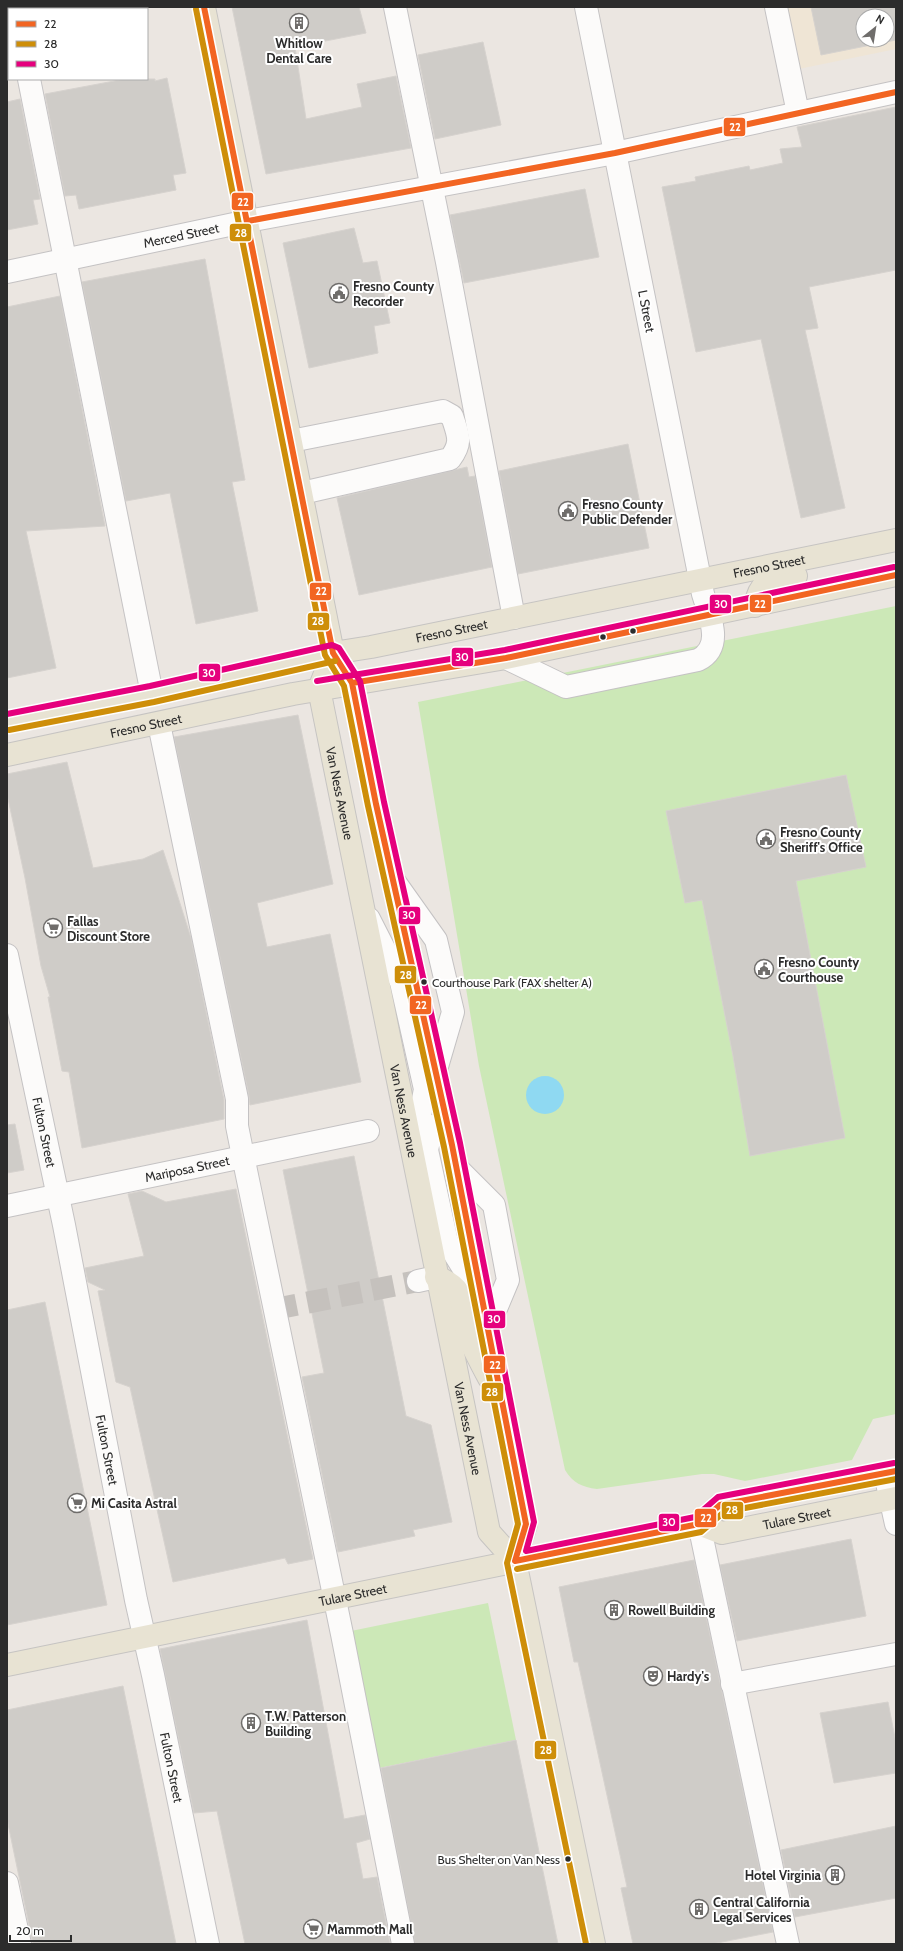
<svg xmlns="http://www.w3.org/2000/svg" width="903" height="1951" viewBox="0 0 903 1951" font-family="Cabin,sans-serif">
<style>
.education{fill:#efe5d5;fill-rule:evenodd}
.green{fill:#cce8b7}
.water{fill:#8fd9f2}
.building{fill:#cfccc8;stroke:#d6d2ce;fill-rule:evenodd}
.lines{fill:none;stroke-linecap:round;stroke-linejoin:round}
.minor-tunnel{stroke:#c5c1bd;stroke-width:22;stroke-dasharray:22 11;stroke-linecap:butt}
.minor-casing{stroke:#c4c2c3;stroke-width:24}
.major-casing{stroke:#c6c4c2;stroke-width:24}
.minor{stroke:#fcfbfa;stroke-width:22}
.major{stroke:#e8e3d3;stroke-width:22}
.bus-1-casing{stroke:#fff;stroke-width:9}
.bus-2-casing{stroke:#fff;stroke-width:9}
.bus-3-casing{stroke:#fff;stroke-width:9}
.bus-1{stroke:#f26522;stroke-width:6}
.bus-2{stroke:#ce8e09;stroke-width:6}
.bus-3{stroke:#e5007d;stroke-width:6}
.bus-dot{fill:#2c2c2c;stroke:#fff;stroke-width:1.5}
.labels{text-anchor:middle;stroke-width:4;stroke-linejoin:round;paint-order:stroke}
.bus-label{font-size:12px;fill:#2c2c2c;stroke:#fff;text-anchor:start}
.poi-label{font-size:13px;font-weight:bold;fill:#2c2c2c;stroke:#fff;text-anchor:start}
.street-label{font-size:13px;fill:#2c2c2c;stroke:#fff}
.line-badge{stroke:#fff;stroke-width:1.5}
.badge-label{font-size:11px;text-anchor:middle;font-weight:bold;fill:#fff}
</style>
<rect width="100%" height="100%" fill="#ebe6e1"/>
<path class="education" d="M 776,7 L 896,7 L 896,49 L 789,71 ZM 863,16 L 887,16 L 887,40 L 863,40 Z"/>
<path class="green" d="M 896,606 L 896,1414 L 873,1419 L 852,1460 L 745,1481 L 714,1474 L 702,1474 L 597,1489 C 582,1487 573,1483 565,1470 L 479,1066 L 418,702 Z
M 488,1603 L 516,1740 L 379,1768 L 351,1631 Z"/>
<path class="water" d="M526 1095a19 19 0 1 1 38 0a19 19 0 1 1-38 0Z"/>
<path class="building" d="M 232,7 L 359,7 L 366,33 L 295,47 L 306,119 L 362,107 L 357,84 L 396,76 L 411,148 L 266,174 Z
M 811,7 L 896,7 L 896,40 L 821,55 ZM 863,16 L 887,16 L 887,40 L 863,40 Z
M 483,42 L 501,125 L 435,139 L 418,55 Z
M 167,78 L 186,173 L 173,175 L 176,190 L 79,209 L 76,195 L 65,196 L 45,94 L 125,79 L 155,79 L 155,81 Z
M 20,99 L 40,199 L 33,200 L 38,224 L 7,230 L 7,102 Z
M 896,107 L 896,270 L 809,287 L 818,328 L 805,330 L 845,508 L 801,518 L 761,339 L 696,352 L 662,187 L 696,181 L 695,177 L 749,166 L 750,170 L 783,163 L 780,149 L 802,147 L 797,127 Z
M 585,189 L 599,257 L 464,283 L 450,215 Z
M 354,228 L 363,263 L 377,261 L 390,323 L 374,326 L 378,353 L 309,368 L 283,243 Z
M 205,259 L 245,480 L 232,482 L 258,611 L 196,624 L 170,493 L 126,501 L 82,282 Z
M 60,296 L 105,526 L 26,531 L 56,668 L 7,678 L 7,307 Z
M 628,444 L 649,548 L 518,574 L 499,471 Z
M 467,467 L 469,477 L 475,476 L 492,567 L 359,595 L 337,498 Z
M 298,715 L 333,884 L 257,903 L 267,947 L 330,934 L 361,1082 L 250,1105 L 249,1096 L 174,737 Z
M 67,762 L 93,868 L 143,859 L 163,850 L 191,938 L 224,1100 L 224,1119 L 82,1148 L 69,1072 L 62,1071 L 48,997 L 50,997 L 41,966 L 25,878 L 7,794 L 7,774 Z
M 846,775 L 866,867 L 796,881 L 845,1138 L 750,1156 L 733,1056 L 702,900 L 685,903 L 666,811 Z
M 15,1124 L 24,1170 L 7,1173 L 7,1125 Z
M 354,1156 L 406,1416 L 431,1425 L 452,1522 L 413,1530 L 415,1536 L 338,1552 L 302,1377 L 324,1373 L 283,1170 Z
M 236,1189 L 313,1559 L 288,1564 L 285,1558 L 173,1582 L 130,1387 L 116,1382 L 98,1291 L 105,1290 L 88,1282 L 85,1268 L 144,1256 L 128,1194 L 142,1191 L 166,1202 Z
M 45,1302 L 107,1605 L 7,1625 L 7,1310 Z
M 851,1539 L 866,1616 L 737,1641 L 720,1565 Z
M 694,1560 L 773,1932 L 712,1944 L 633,1944 L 621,1888 L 627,1887 L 578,1662 L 574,1662 L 559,1587 Z
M 307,1620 L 344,1819 L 365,1815 L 370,1839 L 356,1843 L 363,1879 L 377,1877 L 390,1944 L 245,1944 L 217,1811 L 194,1813 L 160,1649 Z
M 123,1686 L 176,1944 L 33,1944 L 7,1819 L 7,1710 Z
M 888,1702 L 896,1743 L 896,1773 L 834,1783 L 820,1713 Z
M 516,1740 L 558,1944 L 415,1944 L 381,1768 Z
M 896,1826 L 896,1898 L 795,1917 L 781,1850 Z"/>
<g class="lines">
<path class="minor-tunnel" d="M 275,1309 L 418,1281"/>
<defs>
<g id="minor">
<path d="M 13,7 L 13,9"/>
<path d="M 395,7 L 447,262 L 514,618"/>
<path d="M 776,7 L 798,113"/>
<path d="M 29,79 L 152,694"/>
<path id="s1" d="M 7,272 L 248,221 L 615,153 L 896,92"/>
<path d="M 291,441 L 443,411 L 452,416 C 458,435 463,442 450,459 L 302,493"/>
<path d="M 506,658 L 566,687 L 698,660 C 724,647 710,617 703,594 L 586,7"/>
<path d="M 159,724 L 237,1099 L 237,1126 L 243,1156 L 342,1634 L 403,1944"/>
<path d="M 392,878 L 436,940 L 453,1012 L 436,1070"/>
<path d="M 369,919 L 401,982 L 425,1089 L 413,1153"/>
<path id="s2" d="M 7,955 L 64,1225 L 136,1600 L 153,1675 L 208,1944"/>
<path d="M 432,1126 L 427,1150 L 447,1242 L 480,1295"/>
<path d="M 456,1167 L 494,1205 L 508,1280 L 487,1330"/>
<path id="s3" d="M 7,1206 L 368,1131"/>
<path d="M 418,1281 L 436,1277"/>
<path d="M 885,1474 L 896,1524"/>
<path d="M 699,1524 L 788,1944"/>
<path d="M 732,1684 L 896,1654"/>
<path d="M 7,1883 L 20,1944"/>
</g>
<g id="major">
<path d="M 204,7 L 333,653 L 352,683 L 376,804 L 452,1145 L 526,1524 L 515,1561 L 594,1944"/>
<path d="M 755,606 C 760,578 771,582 796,576"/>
<path id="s4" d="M 333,653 L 319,689 L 489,1532 L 515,1561"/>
<path id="s5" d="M 7,722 L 152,694 L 333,653 L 371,647 L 896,540"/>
<path id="s6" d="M 7,755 L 293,694 L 506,658 L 896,575"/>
<path d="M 436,1277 C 472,1289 458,1311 469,1338 C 475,1352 482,1365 489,1378"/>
<path id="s7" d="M 699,1524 L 722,1533 L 896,1498"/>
<path id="s8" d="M 7,1665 L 699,1524 L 720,1505 L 896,1471"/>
</g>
</defs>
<use href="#minor" class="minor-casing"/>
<use href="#major" class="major-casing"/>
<use href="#minor" class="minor"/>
<use href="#major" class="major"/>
<defs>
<path id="bus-1" d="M 204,7 L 333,653 L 352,683 L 376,804 L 452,1145 L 526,1524 L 515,1561 L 699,1524 L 720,1505 L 896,1471
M 248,221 L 615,153 L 896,92
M 352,683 L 506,658 L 896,575"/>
<path id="bus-2" d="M 196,9 L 325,655 L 344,686 L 368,806 L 444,1147 L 518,1524 L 507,1563 L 586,1944
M 9,730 L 154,702 L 335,661
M 517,1569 L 701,1532 L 724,1512 L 896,1479"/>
<path id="bus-3" d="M 317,681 L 505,650 L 894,567
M 7,714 L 150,686 L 332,645 L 339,648 L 360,681 L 384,802 L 460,1143 L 534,1522 L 526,1551 L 695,1517 L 718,1497 L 894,1463"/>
</defs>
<use href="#bus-1" class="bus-1-casing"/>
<use href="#bus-2" class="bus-2-casing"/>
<use href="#bus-3" class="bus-3-casing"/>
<use href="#bus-1" class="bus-1"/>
<use href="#bus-2" class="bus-2"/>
<use href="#bus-3" class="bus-3"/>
</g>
<defs>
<symbol id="building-ring" viewBox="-11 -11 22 22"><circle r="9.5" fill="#fff" stroke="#6f6d6b" stroke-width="1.5"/><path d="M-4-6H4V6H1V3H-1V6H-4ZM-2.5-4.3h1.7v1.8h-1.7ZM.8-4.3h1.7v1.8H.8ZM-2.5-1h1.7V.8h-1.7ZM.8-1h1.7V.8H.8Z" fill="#6f6d6b"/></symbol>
<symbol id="civic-ring" viewBox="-11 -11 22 22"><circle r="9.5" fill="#fff" stroke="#6f6d6b" stroke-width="1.5"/><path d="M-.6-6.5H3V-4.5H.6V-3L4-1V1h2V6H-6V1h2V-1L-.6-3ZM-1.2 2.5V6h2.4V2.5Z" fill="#6f6d6b"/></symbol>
<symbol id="supermarket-ring" viewBox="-11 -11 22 22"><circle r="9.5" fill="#fff" stroke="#6f6d6b" stroke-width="1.5"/><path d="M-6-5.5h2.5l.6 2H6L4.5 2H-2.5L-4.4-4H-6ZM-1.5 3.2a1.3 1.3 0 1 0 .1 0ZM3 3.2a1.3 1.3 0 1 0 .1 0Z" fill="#6f6d6b"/></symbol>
<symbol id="theatre-ring" viewBox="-11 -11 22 22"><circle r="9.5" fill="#fff" stroke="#6f6d6b" stroke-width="1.5"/><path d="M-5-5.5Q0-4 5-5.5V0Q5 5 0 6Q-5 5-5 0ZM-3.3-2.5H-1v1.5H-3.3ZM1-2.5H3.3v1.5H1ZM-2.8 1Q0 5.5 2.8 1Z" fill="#6f6d6b"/></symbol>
</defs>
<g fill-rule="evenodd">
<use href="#building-ring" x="288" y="12" width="22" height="22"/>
<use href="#civic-ring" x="328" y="282" width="22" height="22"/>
<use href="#civic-ring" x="557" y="500" width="22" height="22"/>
<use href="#civic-ring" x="755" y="828" width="22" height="22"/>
<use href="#supermarket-ring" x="42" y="917" width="22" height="22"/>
<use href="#civic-ring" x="753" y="958" width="22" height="22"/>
<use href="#supermarket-ring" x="66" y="1492" width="22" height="22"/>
<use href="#building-ring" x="603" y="1599" width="22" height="22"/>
<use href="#theatre-ring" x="642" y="1665" width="22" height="22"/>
<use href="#building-ring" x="240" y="1712" width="22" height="22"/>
<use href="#building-ring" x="824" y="1864" width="22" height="22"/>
<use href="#building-ring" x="688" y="1898" width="22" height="22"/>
<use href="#supermarket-ring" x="302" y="1918" width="22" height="22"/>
</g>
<g class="bus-dot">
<circle cx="633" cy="631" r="3.5"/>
<circle cx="603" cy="637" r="3.5"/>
<circle cx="424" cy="982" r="3.5"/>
<circle cx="568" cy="1859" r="3.5"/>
</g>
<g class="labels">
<g class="bus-label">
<text x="432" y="987">Courthouse Park (FAX shelter A)</text>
<text x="560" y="1864" text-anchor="end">Bus Shelter on Van Ness</text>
</g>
<g class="poi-label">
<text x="299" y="48" text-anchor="middle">Whitlow<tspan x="299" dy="15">Dental Care</tspan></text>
<text x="353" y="291">Fresno County<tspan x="353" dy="15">Recorder</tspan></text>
<text x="582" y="509">Fresno County<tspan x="582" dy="15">Public Defender</tspan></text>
<text x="780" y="837">Fresno County<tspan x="780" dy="15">Sheriff's Office</tspan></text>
<text x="67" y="926">Fallas<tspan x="67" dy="15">Discount Store</tspan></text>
<text x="778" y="967">Fresno County<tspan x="778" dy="15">Courthouse</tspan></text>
<text x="91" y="1508">Mi Casita Astral</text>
<text x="628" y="1615">Rowell Building</text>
<text x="667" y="1681">Hardy's</text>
<text x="265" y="1721">T.W. Patterson<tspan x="265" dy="15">Building</tspan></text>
<text x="821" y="1880" text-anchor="end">Hotel Virginia</text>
<text x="713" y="1907">Central California<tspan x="713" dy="15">Legal Services</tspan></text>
<text x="327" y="1934">Mammoth Mall</text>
</g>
<g class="street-label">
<text dy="5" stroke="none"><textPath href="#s1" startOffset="178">Merced Street</textPath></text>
<text transform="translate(647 311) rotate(79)" y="5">L Street</text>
<text dy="5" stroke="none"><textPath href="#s5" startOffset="778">Fresno Street</textPath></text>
<text dy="5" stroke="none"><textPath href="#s5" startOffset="454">Fresno Street</textPath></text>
<text dy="5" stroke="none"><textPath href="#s6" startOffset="142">Fresno Street</textPath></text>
<text dy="5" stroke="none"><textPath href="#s4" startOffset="145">Van Ness Avenue</textPath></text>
<text dy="5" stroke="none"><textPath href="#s4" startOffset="469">Van Ness Avenue</textPath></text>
<text dy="5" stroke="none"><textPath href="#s2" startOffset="181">Fulton Street</textPath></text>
<text dy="5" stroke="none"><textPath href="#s3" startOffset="184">Mariposa Street</textPath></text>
<text dy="5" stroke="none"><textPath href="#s4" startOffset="793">Van Ness Avenue</textPath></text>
<text dy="5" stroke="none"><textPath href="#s2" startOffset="505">Fulton Street</textPath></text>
<text dy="5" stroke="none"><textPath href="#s7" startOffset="101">Tulare Street</textPath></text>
<text dy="5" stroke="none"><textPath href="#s8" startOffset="353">Tulare Street</textPath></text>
<text dy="5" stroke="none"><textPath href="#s2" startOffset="829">Fulton Street</textPath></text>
</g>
</g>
<g class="line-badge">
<rect x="723" y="117" width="23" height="20" rx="4" fill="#f26522"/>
<rect x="231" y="192" width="23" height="19" rx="4" fill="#f26522"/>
<rect x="229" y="223" width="23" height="19" rx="4" fill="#ce8e09"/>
<rect x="309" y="582" width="23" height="19" rx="4" fill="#f26522"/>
<rect x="749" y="594" width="23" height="19" rx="4" fill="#f26522"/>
<rect x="709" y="594" width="23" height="20" rx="4" fill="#e5007d"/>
<rect x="307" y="612" width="23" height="19" rx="4" fill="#ce8e09"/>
<rect x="451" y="647" width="23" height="20" rx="4" fill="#e5007d"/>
<rect x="198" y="663" width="23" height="19" rx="4" fill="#e5007d"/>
<rect x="398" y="906" width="23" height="19" rx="4" fill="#e5007d"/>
<rect x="394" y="965" width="23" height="19" rx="4" fill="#ce8e09"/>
<rect x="409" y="995" width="23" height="20" rx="4" fill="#f26522"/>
<rect x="483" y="1310" width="23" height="19" rx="4" fill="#e5007d"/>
<rect x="483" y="1355" width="23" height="19" rx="4" fill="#f26522"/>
<rect x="481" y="1382" width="23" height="20" rx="4" fill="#ce8e09"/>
<rect x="721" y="1501" width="23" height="19" rx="4" fill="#ce8e09"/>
<rect x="694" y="1508" width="23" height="20" rx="4" fill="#f26522"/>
<rect x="658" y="1513" width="22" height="19" rx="4" fill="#e5007d"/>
<rect x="534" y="1740" width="23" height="20" rx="4" fill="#ce8e09"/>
</g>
<g class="badge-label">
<text x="735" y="131">22</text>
<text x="243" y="206">22</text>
<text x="241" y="237">28</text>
<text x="321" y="595">22</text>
<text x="760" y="608">22</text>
<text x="721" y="608">30</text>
<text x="318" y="625">28</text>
<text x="462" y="661">30</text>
<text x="209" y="677">30</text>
<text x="409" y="919">30</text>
<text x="406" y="979">28</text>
<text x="421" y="1009">22</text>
<text x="494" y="1323">30</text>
<text x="495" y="1369">22</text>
<text x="492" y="1396">28</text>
<text x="732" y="1514">28</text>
<text x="706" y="1522">22</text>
<text x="669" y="1526">30</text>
<text x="546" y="1754">28</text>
</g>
<rect width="903" height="1951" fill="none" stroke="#2c2c2c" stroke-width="16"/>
<rect x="8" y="8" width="140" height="72" fill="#ffffff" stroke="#ababab"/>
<rect x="16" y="21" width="20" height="6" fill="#f26522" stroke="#ababab"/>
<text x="44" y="28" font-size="12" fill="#2c2c2c">22</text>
<rect x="16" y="41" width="20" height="6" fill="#ce8e09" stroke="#ababab"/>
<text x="44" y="48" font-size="12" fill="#2c2c2c">28</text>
<rect x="16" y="61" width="20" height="6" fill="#e5007d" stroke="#ababab"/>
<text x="44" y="68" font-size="12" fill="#2c2c2c">30</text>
<g transform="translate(875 28) rotate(30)"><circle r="19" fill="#ffffff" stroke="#ababab"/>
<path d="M0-3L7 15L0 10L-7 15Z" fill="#6f6d6b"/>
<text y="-6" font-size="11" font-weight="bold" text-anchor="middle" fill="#2c2c2c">N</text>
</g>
<path d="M10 1935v6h61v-6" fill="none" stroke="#2c2c2c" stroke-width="2"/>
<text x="16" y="1935" font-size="12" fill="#2c2c2c" stroke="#ffffff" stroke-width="3" paint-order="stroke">20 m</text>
</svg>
